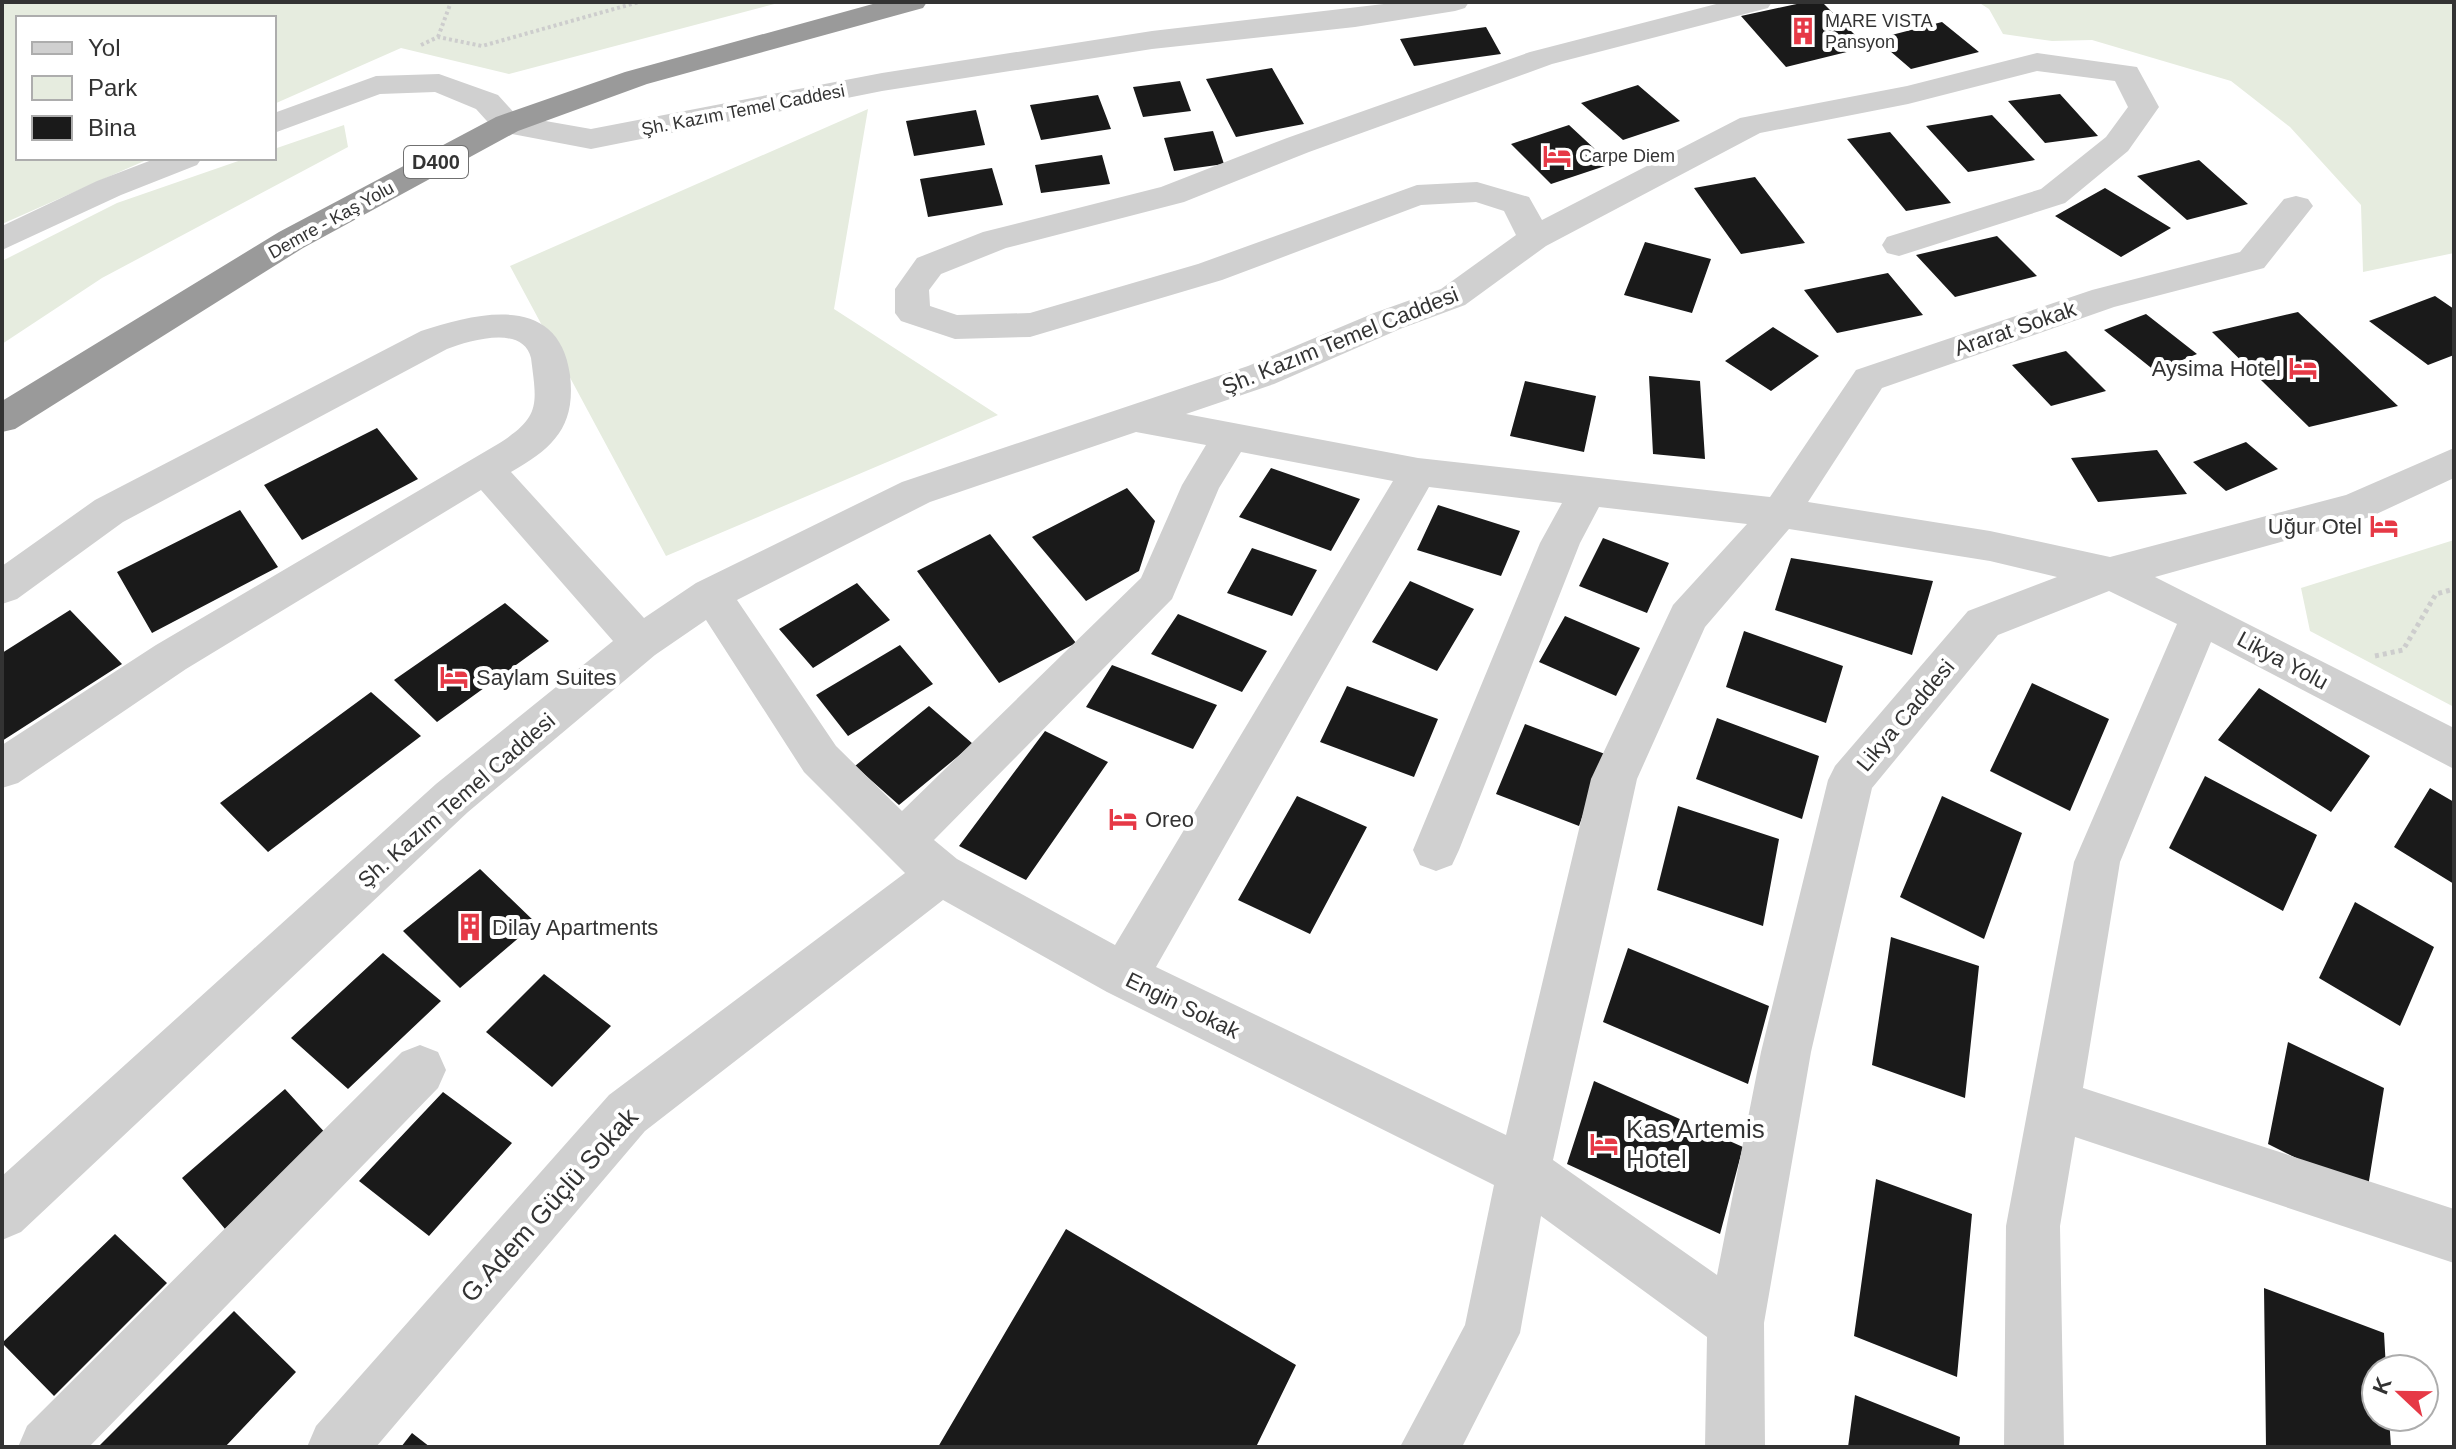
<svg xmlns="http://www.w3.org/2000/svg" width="2456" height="1449" viewBox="0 0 2456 1449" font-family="Arial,sans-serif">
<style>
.green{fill:#e6ecdf}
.building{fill:#1a1a1a}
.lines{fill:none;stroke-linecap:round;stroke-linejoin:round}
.path-far1{stroke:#cdcdcd;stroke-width:4;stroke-dasharray:3 3;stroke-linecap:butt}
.path{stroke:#cdcdcd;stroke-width:5;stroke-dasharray:4 4;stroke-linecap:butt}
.minor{fill:#d0d0d0;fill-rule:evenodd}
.highway{fill:#9a9a9a;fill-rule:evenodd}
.labels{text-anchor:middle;stroke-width:8;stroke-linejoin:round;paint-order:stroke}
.far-poi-label{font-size:18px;fill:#333;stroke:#fff;text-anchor:start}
.far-street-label{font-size:18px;fill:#333;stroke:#fff}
.shield{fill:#fff;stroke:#707070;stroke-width:2}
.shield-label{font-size:20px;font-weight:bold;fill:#333}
.street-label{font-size:22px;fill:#333;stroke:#fff}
.poi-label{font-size:22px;fill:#333;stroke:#fff;text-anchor:start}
.near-poi-label{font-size:26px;fill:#333;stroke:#fff;text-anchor:start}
.near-street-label{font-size:26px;fill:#333;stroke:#fff}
</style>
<rect width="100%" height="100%" fill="#fff"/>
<path class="green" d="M 2,2 L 782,2 L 509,74 L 401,48 L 274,104 L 274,18 L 18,18 L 18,158 L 151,158 L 2,224 Z
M 1978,2 L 2454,2 L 2454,253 L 2363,272 L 2361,205 L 2290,127 L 2231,81 L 2092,40 L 2052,41 L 2003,34 L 1989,9 Z
M 868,109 L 834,309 L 998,415 L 666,556 L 510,266 Z
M 344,125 L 348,147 L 102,278 L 2,344 L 2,261 L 117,203 L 247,158 L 274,158 L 274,149 Z
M 2454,540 L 2454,707 L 2310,631 L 2301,588 Z"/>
<path class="building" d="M 1806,2 L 1822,2 L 1867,47 L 1786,67 L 1741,16 Z
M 1942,22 L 1979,52 L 1911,69 L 1876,39 Z
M 1486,27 L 1501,54 L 1414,66 L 1400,39 Z
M 1272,68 L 1304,124 L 1236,137 L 1206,79 Z
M 1180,81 L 1191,111 L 1143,117 L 1133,87 Z
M 1638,85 L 1680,121 L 1623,140 L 1581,103 Z
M 2060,94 L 2098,136 L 2045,143 L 2008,101 Z
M 1098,95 L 1111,129 L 1041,140 L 1030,105 Z
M 976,110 L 985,145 L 914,156 L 906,121 Z
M 1992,115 L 2035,160 L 1968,172 L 1926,126 Z
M 1569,125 L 1611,164 L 1551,184 L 1511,144 Z
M 1213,131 L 1224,164 L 1174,171 L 1164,138 Z
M 1890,132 L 1951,203 L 1906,211 L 1847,139 Z
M 1102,155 L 1110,184 L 1041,193 L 1035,165 Z
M 2199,160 L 2248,204 L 2187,220 L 2137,176 Z
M 992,168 L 1003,205 L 928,217 L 920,179 Z
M 1755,177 L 1805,243 L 1741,254 L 1694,188 Z
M 2105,188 L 2171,228 L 2121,257 L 2055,216 Z
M 1997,236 L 2037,276 L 1955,297 L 1916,255 Z
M 1645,242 L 1711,259 L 1692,313 L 1624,295 Z
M 1888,273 L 1923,315 L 1837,333 L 1804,290 Z
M 2435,296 L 2454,309 L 2454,355 L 2428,365 L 2369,321 Z
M 2298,312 L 2398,406 L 2309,427 L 2212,332 Z
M 2146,314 L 2197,354 L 2155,371 L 2104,330 Z
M 1773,327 L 1819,356 L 1771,391 L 1725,361 Z
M 2066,351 L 2106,391 L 2051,406 L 2012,365 Z
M 1649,376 L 1700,381 L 1705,459 L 1653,454 Z
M 1525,381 L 1596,396 L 1584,452 L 1510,436 Z
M 377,428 L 418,479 L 302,540 L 264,485 Z
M 2246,442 L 2278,469 L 2226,491 L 2193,462 Z
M 2157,450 L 2187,494 L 2098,502 L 2071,458 Z
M 1271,468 L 1360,499 L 1331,551 L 1239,517 Z
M 1127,488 L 1155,521 L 1139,571 L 1086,601 L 1032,537 Z
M 1438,505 L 1520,531 L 1501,576 L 1417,550 Z
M 240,510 L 278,567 L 152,633 L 117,572 Z
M 990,534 L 1076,643 L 999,683 L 917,571 Z
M 1603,538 L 1669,563 L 1647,613 L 1579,586 Z
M 1252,548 L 1317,570 L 1292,616 L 1227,593 Z
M 1791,558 L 1933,581 L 1912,655 L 1775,610 Z
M 1410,581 L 1474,609 L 1437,671 L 1372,642 Z
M 857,583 L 890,620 L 813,668 L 779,629 Z
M 505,603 L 549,641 L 437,722 L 394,680 Z
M 70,610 L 122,664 L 2,741 L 2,653 Z
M 1178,614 L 1267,651 L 1242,692 L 1151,654 Z
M 1565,616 L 1640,648 L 1616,696 L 1539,662 Z
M 1744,631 L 1843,666 L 1826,723 L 1726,687 Z
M 900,645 L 933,684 L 848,736 L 816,695 Z
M 1112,665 L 1217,705 L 1193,749 L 1086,707 Z
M 2032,683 L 2109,719 L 2070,811 L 1990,771 Z
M 1347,686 L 1438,719 L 1414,777 L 1320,742 Z
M 2259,688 L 2370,756 L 2331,812 L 2218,740 Z
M 371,692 L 421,736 L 268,852 L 220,803 Z
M 929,706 L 973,744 L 899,805 L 855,766 Z
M 1717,718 L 1819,756 L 1802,819 L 1696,779 Z
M 1525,724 L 1605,754 L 1579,826 L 1496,794 Z
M 1045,731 L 1108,762 L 1026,880 L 959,846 Z
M 2205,776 L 2317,835 L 2283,911 L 2169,848 Z
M 2430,788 L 2454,802 L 2454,884 L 2394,847 Z
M 1297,796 L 1367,827 L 1310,934 L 1238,900 Z
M 1942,796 L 2022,833 L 1984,939 L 1900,897 Z
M 1678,806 L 1779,839 L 1763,926 L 1657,890 Z
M 480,869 L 536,923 L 460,988 L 403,931 Z
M 2355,902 L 2434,947 L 2400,1026 L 2319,978 Z
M 1891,937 L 1979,966 L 1965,1098 L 1872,1065 Z
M 1628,948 L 1769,1006 L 1748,1084 L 1603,1022 Z
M 383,953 L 441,1001 L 348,1089 L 291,1038 Z
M 544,974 L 611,1026 L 552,1087 L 486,1032 Z
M 2288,1042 L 2384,1088 L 2367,1193 L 2268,1144 Z
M 1594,1081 L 1743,1147 L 1720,1234 L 1567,1164 Z
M 285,1089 L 329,1137 L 225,1229 L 182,1178 Z
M 443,1092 L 512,1143 L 429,1236 L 359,1181 Z
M 1876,1179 L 1972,1214 L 1957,1377 L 1854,1336 Z
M 1066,1229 L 1296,1365 L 1256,1447 L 938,1447 Z
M 115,1234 L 167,1283 L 54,1396 L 2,1343 Z
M 2264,1288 L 2384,1333 L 2386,1369 L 2376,1369 L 2376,1417 L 2389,1417 L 2391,1447 L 2266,1447 Z
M 234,1311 L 296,1372 L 225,1447 L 102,1447 L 100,1445 Z
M 1855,1395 L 1960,1437 L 1959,1447 L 1848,1447 Z
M 412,1433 L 430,1447 L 401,1447 Z"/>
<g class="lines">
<path class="path-far1" d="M 438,37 L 451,2
M 421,45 L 438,37 L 482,46 L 639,2"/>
<path class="path" d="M 2375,656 L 2403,650 L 2436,594 L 2454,589"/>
<path class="minor" d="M 1401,2 L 1469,2 L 1465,8 L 1455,11 L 1355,27 L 1152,49 L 882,91 L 591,149 L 496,131 L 476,109 L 435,92 L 380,94 L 274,133 L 274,113 L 376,76 L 439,74 L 498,95 L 517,116 L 591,129 L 882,73 L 1152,31 Z
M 1724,2 L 1772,2 L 1768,8 L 1552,64 L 1309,152 L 1184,202 L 1006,248 L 941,274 L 929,290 L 930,306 L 957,315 L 1030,313 L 1198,264 L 1417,185 L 1477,182 L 1529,197 L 1542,220 L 1740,118 L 1907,86 L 2037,53 L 2137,67 L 2159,107 L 2128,151 L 2065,203 L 1899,256 L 1887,253 L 1882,245 L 1887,237 L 2041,189 L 2106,137 L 2128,107 L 2115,81 L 2037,71 L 1908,104 L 1760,133 L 1546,246 L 1465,305 L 1400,329 L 1274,384 L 1186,414 L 1418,458 L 1770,497 L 1856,370 L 2092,290 L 2240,252 L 2284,199 L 2296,196 L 2308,199 L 2313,206 L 2264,268 L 2114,307 L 1882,388 L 1808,502 L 1990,531 L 2110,557 L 2346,495 L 2454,448 L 2454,478 L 2370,517 L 2155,577 L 2454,728 L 2454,769 L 2211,642 L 2120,862 L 2083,1088 L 2454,1209 L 2454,1263 L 2075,1137 L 2060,1226 L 2064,1447 L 2004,1447 L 2006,1226 L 2074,862 L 2177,624 L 2109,591 L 1998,635 L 1872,788 L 1811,1052 L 1764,1323 L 1765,1447 L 1705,1447 L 1707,1337 L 1541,1216 L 1520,1333 L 1462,1447 L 1400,1447 L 1465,1325 L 1494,1185 L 1107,992 L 943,900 L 645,1131 L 376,1447 L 307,1447 L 316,1426 L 609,1095 L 905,873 L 804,772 L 706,620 L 655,655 L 468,812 L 21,1232 L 2,1240 L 2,1176 L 436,784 L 613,641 L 481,490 L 186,669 L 18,783 L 2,788 L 2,745 L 156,645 L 498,444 C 541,417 537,405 531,358 C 523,324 469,341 447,349 L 123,522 L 17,599 L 2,604 L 2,566 L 95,500 L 421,331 C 479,312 559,293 570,375 C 576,427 553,448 511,472 L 644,618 L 696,583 L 902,482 L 1248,366 L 1374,313 L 1441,289 L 1516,235 L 1504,211 L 1476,202 L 1421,205 L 1222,280 L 1030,337 L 955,339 L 901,321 L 895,313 L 895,289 L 917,258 L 983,232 L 1161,187 L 1287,138 L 1530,52 ZM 1136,432 L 1206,445 L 1182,485 L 1141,578 L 902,811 L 836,746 L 737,600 L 930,502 ZM 1241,452 L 1393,481 L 1115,945 L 957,859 L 934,840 L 1172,599 L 1219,488 ZM 1429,487 L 1562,503 L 1540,543 L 1413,850 L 1420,865 L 1436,871 L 1452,865 L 1459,850 L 1580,543 L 1599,507 L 1747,524 L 1673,605 L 1591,779 L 1506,1135 L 1156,967 ZM 1789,529 L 1990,561 L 2057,577 L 1968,611 L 1835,766 L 1828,780 L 1761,1052 L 1717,1275 L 1553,1160 L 1637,779 L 1705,627 Z
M 157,158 L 202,158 L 197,165 L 121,195 L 2,250 L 2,226 L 97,181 Z
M 420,1045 L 438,1052 L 446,1070 L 438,1088 L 89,1447 L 18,1447 L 27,1426 L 402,1052 Z"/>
<path class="highway" d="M 880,2 L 927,2 L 923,8 L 647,84 L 518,131 L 303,248 L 15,429 L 2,432 L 2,401 L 279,232 L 496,117 L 625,72 Z"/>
</g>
<defs>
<symbol id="building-bare" viewBox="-9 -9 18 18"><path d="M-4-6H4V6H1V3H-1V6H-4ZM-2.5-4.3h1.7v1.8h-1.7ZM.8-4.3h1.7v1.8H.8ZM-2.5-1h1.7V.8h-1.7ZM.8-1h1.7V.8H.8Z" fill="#e63946" stroke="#fff" stroke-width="2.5" paint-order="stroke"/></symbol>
<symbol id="hotel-bare" viewBox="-9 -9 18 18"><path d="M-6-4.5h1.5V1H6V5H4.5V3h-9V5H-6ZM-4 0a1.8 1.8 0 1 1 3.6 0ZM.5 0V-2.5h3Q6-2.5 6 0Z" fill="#e63946" stroke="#fff" stroke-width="2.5" paint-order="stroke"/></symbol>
</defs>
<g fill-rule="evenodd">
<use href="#building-bare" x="1783" y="11" width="40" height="40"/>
<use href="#hotel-bare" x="1537" y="136" width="40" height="40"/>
<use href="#hotel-bare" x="2283" y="348" width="40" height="40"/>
<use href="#hotel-bare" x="2364" y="506" width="40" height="40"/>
<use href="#hotel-bare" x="434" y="657" width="40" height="40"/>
<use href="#hotel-bare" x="1103" y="799" width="40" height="40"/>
<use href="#building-bare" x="450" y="907" width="40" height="40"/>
<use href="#hotel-bare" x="1584" y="1124" width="40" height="40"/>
</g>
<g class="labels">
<g class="far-poi-label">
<text x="1825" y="27">MARE VISTA<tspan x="1825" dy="21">Pansyon</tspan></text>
<text x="1579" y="162">Carpe Diem</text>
</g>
<g class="far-street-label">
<text transform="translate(743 110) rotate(-11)" y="6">Şh. Kazım Temel Caddesi</text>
<text transform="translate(331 220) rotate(-29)" y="6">Demre - Kaş Yolu</text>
</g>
<rect class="shield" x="404" y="146" width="64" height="32" rx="6"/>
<g class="shield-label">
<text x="436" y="169">D400</text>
</g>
<g class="street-label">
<text transform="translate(2015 328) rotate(-19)" y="8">Ararat Sokak</text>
<text transform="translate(1340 340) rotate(-22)" y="8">Şh. Kazım Temel Caddesi</text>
<text transform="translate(2283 660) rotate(28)" y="8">Likya Yolu</text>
<text transform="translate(1905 715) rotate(-50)" y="8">Likya Caddesi</text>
<text transform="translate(456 800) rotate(-41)" y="8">Şh. Kazım Temel Caddesi</text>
<text transform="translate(1183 1005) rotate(26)" y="8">Engin Sokak</text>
</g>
<g class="poi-label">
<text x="2281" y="376" text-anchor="end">Aysima Hotel</text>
<text x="2362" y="534" text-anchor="end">Uğur Otel</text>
<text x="476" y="685">Saylam Suites</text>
<text x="1145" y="827">Oreo</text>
<text x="492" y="935">Dilay Apartments</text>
</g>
<g class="near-poi-label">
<text x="1626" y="1138">Kas Artemis<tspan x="1626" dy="30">Hotel</tspan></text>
</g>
<g class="near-street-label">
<text transform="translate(549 1205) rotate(-48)" y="9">G.Adem Güçlü Sokak</text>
</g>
</g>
<rect width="2456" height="1449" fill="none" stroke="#333333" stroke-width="8"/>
<rect x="16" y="16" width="260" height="144" fill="#ffffff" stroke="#adadad" stroke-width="2"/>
<rect x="32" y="42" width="40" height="12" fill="#d0d0d0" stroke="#adadad" stroke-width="2"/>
<text x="88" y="56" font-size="24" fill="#333333">Yol</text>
<rect x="32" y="76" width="40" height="24" fill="#e6ecdf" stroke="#adadad" stroke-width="2"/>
<text x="88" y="96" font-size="24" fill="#333333">Park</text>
<rect x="32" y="116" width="40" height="24" fill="#1a1a1a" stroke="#adadad" stroke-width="2"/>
<text x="88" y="136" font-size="24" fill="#333333">Bina</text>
<g transform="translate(2400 1393) rotate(292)"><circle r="38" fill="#ffffff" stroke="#adadad" stroke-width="2"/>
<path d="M0-6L14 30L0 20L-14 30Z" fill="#e63946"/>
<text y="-12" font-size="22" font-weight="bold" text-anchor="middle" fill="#333333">K</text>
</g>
</svg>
